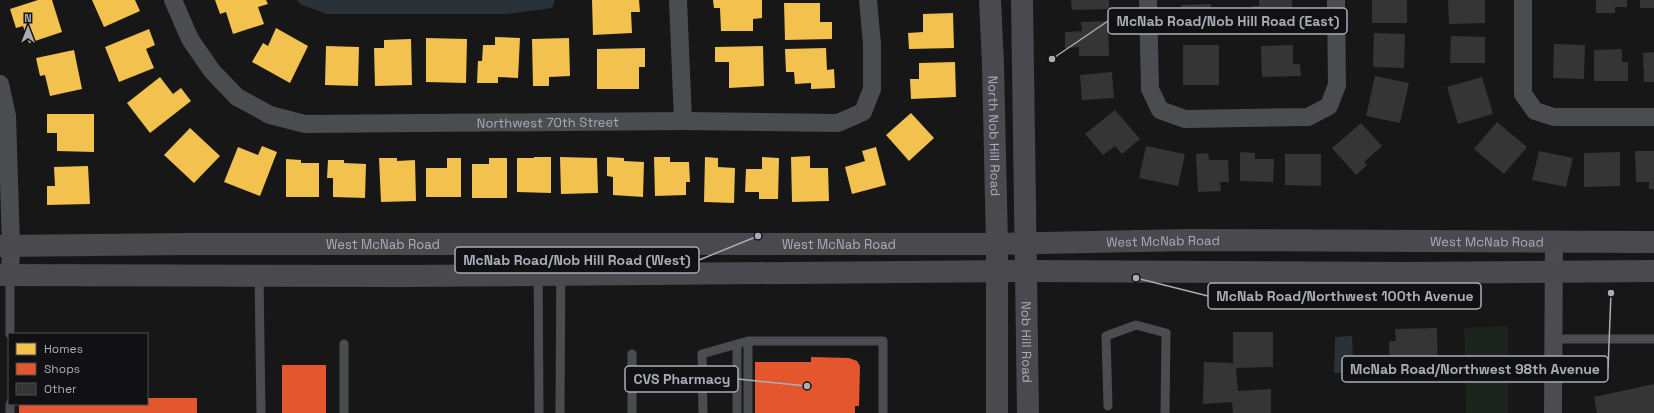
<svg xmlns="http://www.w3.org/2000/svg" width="1654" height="413" viewBox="0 0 1654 413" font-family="'Space Grotesk',sans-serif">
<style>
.green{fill:#1d241e}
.water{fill:#2a3239}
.homes{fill:#f2c14e}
.shops{fill:#e4572e}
.building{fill:#353536}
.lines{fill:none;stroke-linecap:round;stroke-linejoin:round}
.lane{stroke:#4b4c50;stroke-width:9}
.street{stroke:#4b4c50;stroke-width:18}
.secondary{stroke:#4a4a4e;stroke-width:22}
.labels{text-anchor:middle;stroke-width:4;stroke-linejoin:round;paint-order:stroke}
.street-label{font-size:13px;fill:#a8adb8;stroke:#111113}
.leader{fill:none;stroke:#a8adb8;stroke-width:1.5}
.callout-dot{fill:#a8adb8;stroke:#111113;stroke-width:1.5}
.callout{fill:#111113;stroke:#a8adb8;stroke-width:1.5}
.callout-label{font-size:14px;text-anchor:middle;font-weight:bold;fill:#a8adb8}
</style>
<rect width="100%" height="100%" fill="#171717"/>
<path class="green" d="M 1508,326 L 1508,413 L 1466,413 L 1464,328 Z"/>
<path class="water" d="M 297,0 L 555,0 L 552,8 L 507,14 L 327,14 L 300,4 Z
M 1352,336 L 1353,360 L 1362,360 L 1362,372 L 1334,373 L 1335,337 Z"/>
<path class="homes" d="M 38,0 L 52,0 L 62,32 L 29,43 L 23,26 L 16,28 L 10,9 Z
M 92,0 L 135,0 L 140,11 L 104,27 Z
M 215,0 L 266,0 L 268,4 L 258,7 L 264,24 L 233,34 L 226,12 L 220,14 Z
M 592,0 L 639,0 L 640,12 L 631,12 L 632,33 L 593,35 Z
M 713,0 L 762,0 L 762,18 L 753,19 L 753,31 L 721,31 L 720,8 L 714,8 Z
M 784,3 L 820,3 L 820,22 L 832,22 L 832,39 L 785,40 Z
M 953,13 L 954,48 L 909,49 L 908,33 L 923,32 L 923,14 Z
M 276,28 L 308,46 L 290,83 L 252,62 L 263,43 L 268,46 Z
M 149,29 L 155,45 L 146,49 L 154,68 L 119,82 L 105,47 Z
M 495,37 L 520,38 L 518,78 L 498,77 L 498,83 L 477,83 L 478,61 L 482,61 L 483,45 L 495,45 Z
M 426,38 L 467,39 L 466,83 L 426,82 Z
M 569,38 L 570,76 L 549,77 L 549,86 L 533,86 L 532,39 Z
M 411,39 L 412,85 L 375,86 L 374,48 L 384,48 L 384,40 Z
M 326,46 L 359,47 L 358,86 L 325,85 Z
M 763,46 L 764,86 L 729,88 L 729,62 L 715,62 L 715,47 Z
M 645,48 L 645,67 L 639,67 L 639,89 L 597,89 L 597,49 Z
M 826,48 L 827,70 L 834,69 L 835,88 L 811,89 L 811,83 L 795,84 L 794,72 L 786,72 L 785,49 Z
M 74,50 L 82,89 L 50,96 L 45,75 L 40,76 L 36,58 Z
M 955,62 L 956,97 L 911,99 L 910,79 L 919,79 L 919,63 Z
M 160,77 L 173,94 L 181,88 L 191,101 L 150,133 L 127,103 Z
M 911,113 L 934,138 L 909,161 L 886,135 Z
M 47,114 L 94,114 L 94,152 L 57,151 L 57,133 L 47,133 Z
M 190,128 L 220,156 L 194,183 L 164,155 Z
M 262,146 L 277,152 L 260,196 L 224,182 L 238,147 L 258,155 Z
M 876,147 L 886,185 L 852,194 L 845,167 L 865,161 L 862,151 Z
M 810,156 L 810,168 L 828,168 L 829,201 L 792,202 L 791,157 Z
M 534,157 L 551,157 L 551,193 L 517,192 L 517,158 L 534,158 Z
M 560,157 L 597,158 L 598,193 L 561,194 Z
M 607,157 L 624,158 L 624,161 L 644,162 L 643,197 L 613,195 L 613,177 L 607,176 Z
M 654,157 L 670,157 L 670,162 L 689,162 L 690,182 L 686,182 L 686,195 L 655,196 Z
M 705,157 L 718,158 L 718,167 L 735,168 L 734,203 L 704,202 Z
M 762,157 L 779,158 L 778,199 L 759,199 L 759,192 L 745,192 L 746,169 L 762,169 Z
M 379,158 L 397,158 L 397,161 L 415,160 L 416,201 L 381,202 Z
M 447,158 L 461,158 L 461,197 L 426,197 L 426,168 L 447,168 Z
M 489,158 L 507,158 L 507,198 L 472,198 L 472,164 L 489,164 Z
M 286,159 L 301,160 L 301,163 L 319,163 L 319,197 L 286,197 Z
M 328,160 L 344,160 L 344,163 L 366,164 L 365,198 L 333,197 L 333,178 L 327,178 Z
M 88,166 L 90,204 L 47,205 L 47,186 L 55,186 L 54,167 Z"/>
<path class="shops" d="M 811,357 L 849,358 L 857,361 L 860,366 L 859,406 L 855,406 L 855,413 L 755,413 L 755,362 L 811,362 Z
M 282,365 L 326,365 L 326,413 L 282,413 Z
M 147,398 L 197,398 L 197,413 L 19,413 L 19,404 L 147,404 Z"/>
<path class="building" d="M 1071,0 L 1109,0 L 1109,9 L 1072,10 Z
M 1259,0 L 1292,0 L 1292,13 L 1300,13 L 1300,25 L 1251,25 L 1252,6 L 1259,6 Z
M 1372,0 L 1407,0 L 1407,23 L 1372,23 Z
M 1448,0 L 1485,0 L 1485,23 L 1449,24 Z
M 1596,0 L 1627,0 L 1627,7 L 1615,7 L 1615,13 L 1596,13 Z
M 1640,0 L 1654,0 L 1654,8 L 1640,8 Z
M 1211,4 L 1212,19 L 1204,20 L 1204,30 L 1182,31 L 1181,5 Z
M 1108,21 L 1109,56 L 1079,56 L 1079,47 L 1065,48 L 1065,32 L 1082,31 L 1081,22 Z
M 1374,33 L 1405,34 L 1404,68 L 1373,67 Z
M 1451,36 L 1485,37 L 1485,63 L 1450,63 Z
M 1554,44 L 1585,45 L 1584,79 L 1553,78 Z
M 1183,45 L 1219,45 L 1219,85 L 1183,85 Z
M 1293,45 L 1293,64 L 1300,64 L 1301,76 L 1262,77 L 1261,46 Z
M 1622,49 L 1622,62 L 1628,62 L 1628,81 L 1594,81 L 1594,50 Z
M 1654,52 L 1654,82 L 1644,82 L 1643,53 Z
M 1112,72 L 1114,98 L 1082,100 L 1080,75 Z
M 1375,76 L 1409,83 L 1400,123 L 1366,116 Z
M 1482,77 L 1493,114 L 1458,124 L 1447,87 Z
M 1115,110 L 1140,139 L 1122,154 L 1115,146 L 1103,155 L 1085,134 Z
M 1497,122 L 1527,147 L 1504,174 L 1474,149 Z
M 1361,123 L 1382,146 L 1364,162 L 1367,165 L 1356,175 L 1332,148 Z
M 1146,146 L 1185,154 L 1178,186 L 1139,178 Z
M 1539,151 L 1573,158 L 1566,187 L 1532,180 Z
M 1635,151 L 1654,151 L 1654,189 L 1649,189 L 1649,182 L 1636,182 Z
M 1240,152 L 1255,153 L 1255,159 L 1274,159 L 1273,182 L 1240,181 Z
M 1620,152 L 1620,186 L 1584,187 L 1584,153 Z
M 1208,153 L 1209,160 L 1228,160 L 1229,182 L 1220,182 L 1221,191 L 1198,192 L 1196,154 Z
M 1285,154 L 1321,154 L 1321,186 L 1285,185 Z
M 1437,328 L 1438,374 L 1390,375 L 1389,341 L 1396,341 L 1395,329 Z
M 1233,332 L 1273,332 L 1273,367 L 1236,368 L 1238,391 L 1271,389 L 1271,413 L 1233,413 L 1232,402 L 1203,404 L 1204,362 L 1233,363 Z
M 1654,384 L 1654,413 L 1597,413 L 1594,397 Z"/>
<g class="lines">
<path class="lane" d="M 538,245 L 539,413
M 10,275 L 10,334
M 259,275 L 261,413
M 1553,339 L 1654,339
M 344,344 L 344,413
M 737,344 L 737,413
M 632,354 L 632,413
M 10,404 L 10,413
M 1108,406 L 1106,336 L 1136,325 L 1166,333 L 1165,413
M 560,413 L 561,245
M 703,413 L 702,354 L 748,341 L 883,341 L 883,413
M 748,413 L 748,341"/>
<g class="street">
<path id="s1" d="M 173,0 L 190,39 L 212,71 L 237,97 L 270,115 L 305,124 L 683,121 L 838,123 L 863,112 L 872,89 L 872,44 L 868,0"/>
<path d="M 678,0 L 683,121"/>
<path d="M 1148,0 L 1150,89 L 1160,110 L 1185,119 L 1308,117 L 1329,106 L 1337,85 L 1336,0"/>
<path d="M 1523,0 L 1523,94 L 1535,111 L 1554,117 L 1654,117"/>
<path d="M 0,84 L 7,116 L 11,246 L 10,275"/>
<path d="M 1553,413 L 1554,242"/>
</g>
<g class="secondary">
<path id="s2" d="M 990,0 L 993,65 L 997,244 L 997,413"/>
<path id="s3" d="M 1022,0 L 1028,413"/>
<path id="s4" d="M 0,246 L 188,244 L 997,244 L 1190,240 L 1654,242"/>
<path d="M 0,275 L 404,276 L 1027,271 L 1408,273 L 1654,271"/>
</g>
</g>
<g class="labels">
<g class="street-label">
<text dy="5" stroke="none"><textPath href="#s1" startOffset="434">Northwest 70th Street</textPath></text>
<text dy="5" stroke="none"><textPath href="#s2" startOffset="136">North Nob Hill Road</textPath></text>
<text dy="5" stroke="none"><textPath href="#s4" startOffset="1163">West McNab Road</textPath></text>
<text dy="5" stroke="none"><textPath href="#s4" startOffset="1487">West McNab Road</textPath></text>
<text dy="5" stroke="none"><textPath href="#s4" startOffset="839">West McNab Road</textPath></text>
<text dy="5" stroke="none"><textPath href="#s4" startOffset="383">West McNab Road</textPath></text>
<text dy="5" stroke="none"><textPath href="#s3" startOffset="342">Nob Hill Road</textPath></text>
</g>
</g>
<path class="leader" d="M1052 59L1108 21M758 236L699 260M1136 278L1208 296M1611 293L1608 369M807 386L738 379"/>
<g class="callout-dot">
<circle cx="1052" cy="59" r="4"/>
<circle cx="758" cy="236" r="4"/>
<circle cx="1136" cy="278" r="4"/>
<circle cx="1611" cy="293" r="4"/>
<circle cx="807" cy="386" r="4"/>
</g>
<g class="callout">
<rect x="1108" y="8" width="239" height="26" rx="4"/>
<rect x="455" y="247" width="244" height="26" rx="4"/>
<rect x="1208" y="283" width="273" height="26" rx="4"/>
<rect x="1342" y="356" width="266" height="26" rx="4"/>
<rect x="625" y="366" width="113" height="26" rx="4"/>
</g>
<g class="callout-label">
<text x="1228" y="26">McNab Road/Nob Hill Road (East)</text>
<text x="577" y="265">McNab Road/Nob Hill Road (West)</text>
<text x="1345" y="301">McNab Road/Northwest 100th Avenue</text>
<text x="1475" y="374">McNab Road/Northwest 98th Avenue</text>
<text x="682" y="384">CVS Pharmacy</text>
</g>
<rect x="8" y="333" width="140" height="72" fill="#111113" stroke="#4d4f55"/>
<rect x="16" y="343" width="20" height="12" fill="#f2c14e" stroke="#4d4f55"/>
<text x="44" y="353" font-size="12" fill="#a8adb8">Homes</text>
<rect x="16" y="363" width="20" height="12" fill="#e4572e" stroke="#4d4f55"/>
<text x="44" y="373" font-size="12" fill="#a8adb8">Shops</text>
<rect x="16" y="383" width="20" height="12" fill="#353536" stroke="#4d4f55"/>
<text x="44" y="393" font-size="12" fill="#a8adb8">Other</text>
<g transform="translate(28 28)" stroke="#111113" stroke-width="3" paint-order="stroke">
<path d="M0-3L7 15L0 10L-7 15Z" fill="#a8adb8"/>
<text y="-6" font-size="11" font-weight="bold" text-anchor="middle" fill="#a8adb8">N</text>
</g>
</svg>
